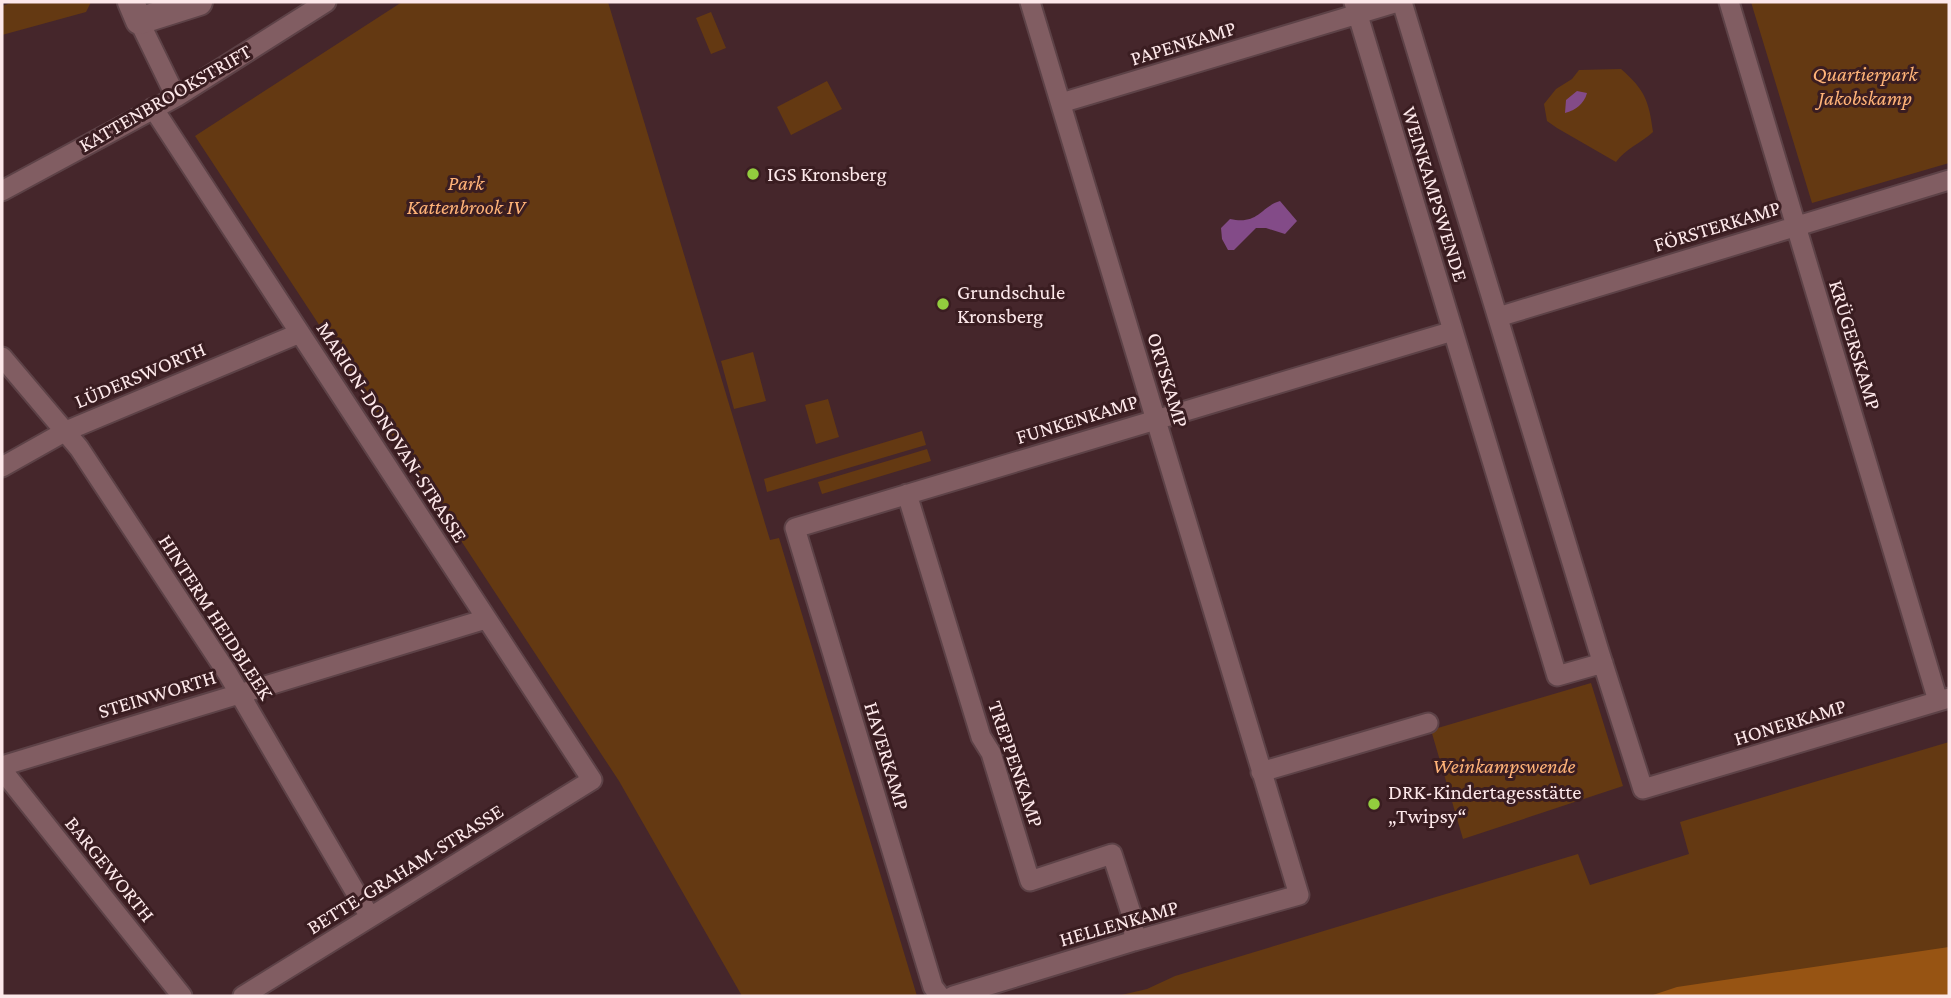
<svg xmlns="http://www.w3.org/2000/svg" width="1951" height="998" viewBox="0 0 1951 998" font-family="'Crimson Pro',serif">
<style>
.green{fill:#643912}
.forest{fill:#975413}
.water{fill:#834b88}
.lines{fill:none;stroke-linecap:round;stroke-linejoin:round}
.minor-casing{stroke:#5d4247;stroke-width:23}
.secondary-casing{stroke:#5d4247;stroke-width:30}
.minor{stroke:#815d62;stroke-width:19}
.secondary{stroke:#815d62;stroke-width:26}
.poi-dot{fill:#92cd3e;stroke:#3a1d21;stroke-width:2.5}
.labels{text-anchor:middle;stroke-width:6;stroke-linejoin:round;paint-order:stroke}
.street-label{font-size:21px;fill:#fde8ea;stroke:#3a1d21}
.park-label{font-size:21px;font-style:italic;fill:#ffb378;stroke:#3a1d21}
.poi-label{font-size:21px;fill:#fde8ea;stroke:#3a1d21;text-anchor:start}
</style>
<rect width="100%" height="100%" fill="#45262b"/>
<path class="green" d="M 14,2 L 91,2 L 86,12 L 2,35 L 2,6 Z
M 402,2 L 608,2 L 770,540 L 779,538 L 917,996 L 742,996 L 619,781 L 195,136 Z
M 1751,2 L 1949,2 L 1949,163 L 1812,203 Z
M 711,12 L 726,48 L 711,54 L 696,18 Z
M 1621,69 C 1645,90 1649,101 1653,132 C 1641,143 1625,149 1616,162 L 1557,128 L 1547,121 L 1544,104 L 1556,89 L 1572,79 L 1579,70 Z
M 827,81 L 842,109 L 791,135 L 777,107 Z
M 753,352 L 766,401 L 734,409 L 721,361 Z
M 828,399 L 839,437 L 816,444 L 805,405 Z
M 922,431 L 926,445 L 767,492 L 764,479 Z
M 927,449 L 931,461 L 822,494 L 818,482 Z
M 1591,683 L 1623,786 L 1463,839 L 1431,730 Z
M 1949,742 L 1949,996 L 1117,996 L 1147,989 L 1175,976 L 1578,854 L 1590,885 L 1689,854 L 1680,822 Z"/>
<path class="forest" d="M 1949,947 L 1949,996 L 1650,996 L 1677,987 Z"/>
<path class="water" d="M 1577,91 L 1587,93 C 1584,104 1576,110 1565,113 L 1566,100 Z
M 1280,201 L 1297,221 L 1285,234 L 1266,228 L 1256,228 L 1234,250 L 1228,250 L 1222,239 L 1221,228 L 1230,219 C 1259,225 1260,207 1280,201 Z"/>
<g class="lines">
<defs>
<path id="minor" d="M 1354,2 L 1557,676 L 1603,663
M 1402,2 L 1598,648 L 1643,789 L 1949,698
M 1729,2 L 1938,701
M 139,21 L 176,97
M 1061,103 L 1398,2
M 153,108 L 592,780 L 243,996
M 2,191 L 176,97 L 326,2
M 1498,317 L 1949,180
M 2,357 L 79,448 L 228,674 L 370,917
M 2,467 L 66,431 L 300,333
M 907,494 L 981,737 L 991,753 L 1030,881 L 1112,854 L 1133,919 L 1134,941
M 2,766 L 486,619
M 2,770 L 182,996
M 1261,772 L 1428,723
M 940,996 L 933,987 L 795,528 L 1453,331
M 953,996 L 1134,941 L 1299,895 L 1030,2"/>
<path id="secondary" d="M 131,2 L 139,21 L 199,2"/>
</defs>
<use href="#minor" class="minor-casing"/>
<use href="#secondary" class="secondary-casing"/>
<use href="#minor" class="minor"/>
<use href="#secondary" class="secondary"/>
</g>
<g class="poi-dot">
<circle cx="753" cy="174" r="7"/>
<circle cx="943" cy="304" r="7"/>
<circle cx="1374" cy="804" r="7"/>
</g>
<g class="labels">
<g class="street-label">
<text transform="translate(1183 43) rotate(-17)" y="7">PAPENKAMP</text>
<text transform="translate(165 98) rotate(-30)" y="7">KATTENBROOKSTRIFT</text>
<text transform="translate(1435 194) rotate(73)" y="7">WEINKAMPSWENDE</text>
<text transform="translate(1717 226) rotate(-17)" y="7">FÖRSTERKAMP</text>
<text transform="translate(1855 345) rotate(73)" y="7">KRÜGERSKAMP</text>
<text transform="translate(140 375) rotate(-23)" y="7">LÜDERSWORTH</text>
<text transform="translate(1168 380) rotate(73)" y="7">ORTSKAMP</text>
<text transform="translate(1077 419) rotate(-17)" y="7">FUNKENKAMP</text>
<text transform="translate(392 432) rotate(57)" y="7">MARION-DONOVAN-STRASSE</text>
<text transform="translate(216 617) rotate(57)" y="7">HINTERM HEIDBLEEK</text>
<text transform="translate(157 694) rotate(-17)" y="7">STEINWORTH</text>
<text transform="translate(1790 722) rotate(-17)" y="7">HONERKAMP</text>
<text transform="translate(887 756) rotate(73)" y="7">HAVERKAMP</text>
<text transform="translate(1016 764) rotate(71)" y="7">TREPPENKAMP</text>
<text transform="translate(110 869) rotate(51)" y="7">BARGEWORTH</text>
<text transform="translate(405 869) rotate(-32)" y="7">BETTE-GRAHAM-STRASSE</text>
<text transform="translate(1119 923) rotate(-16)" y="7">HELLENKAMP</text>
</g>
<g class="park-label">
<text x="1865" y="81">Quartierpark<tspan x="1865" dy="24">Jakobskamp</tspan></text>
<text x="466" y="190">Park<tspan x="466" dy="24">Kattenbrook IV</tspan></text>
<text x="1504" y="773">Weinkampswende</text>
</g>
<g class="poi-label">
<text x="767" y="181">IGS Kronsberg</text>
<text x="957" y="299">Grundschule<tspan x="957" dy="24">Kronsberg</tspan></text>
<text x="1388" y="799">DRK-Kindertagesstätte<tspan x="1388" dy="24">„Twipsy“</tspan></text>
</g>
</g>
<rect width="1951" height="998" fill="none" stroke="#fde8ea" stroke-width="7"/>
</svg>
